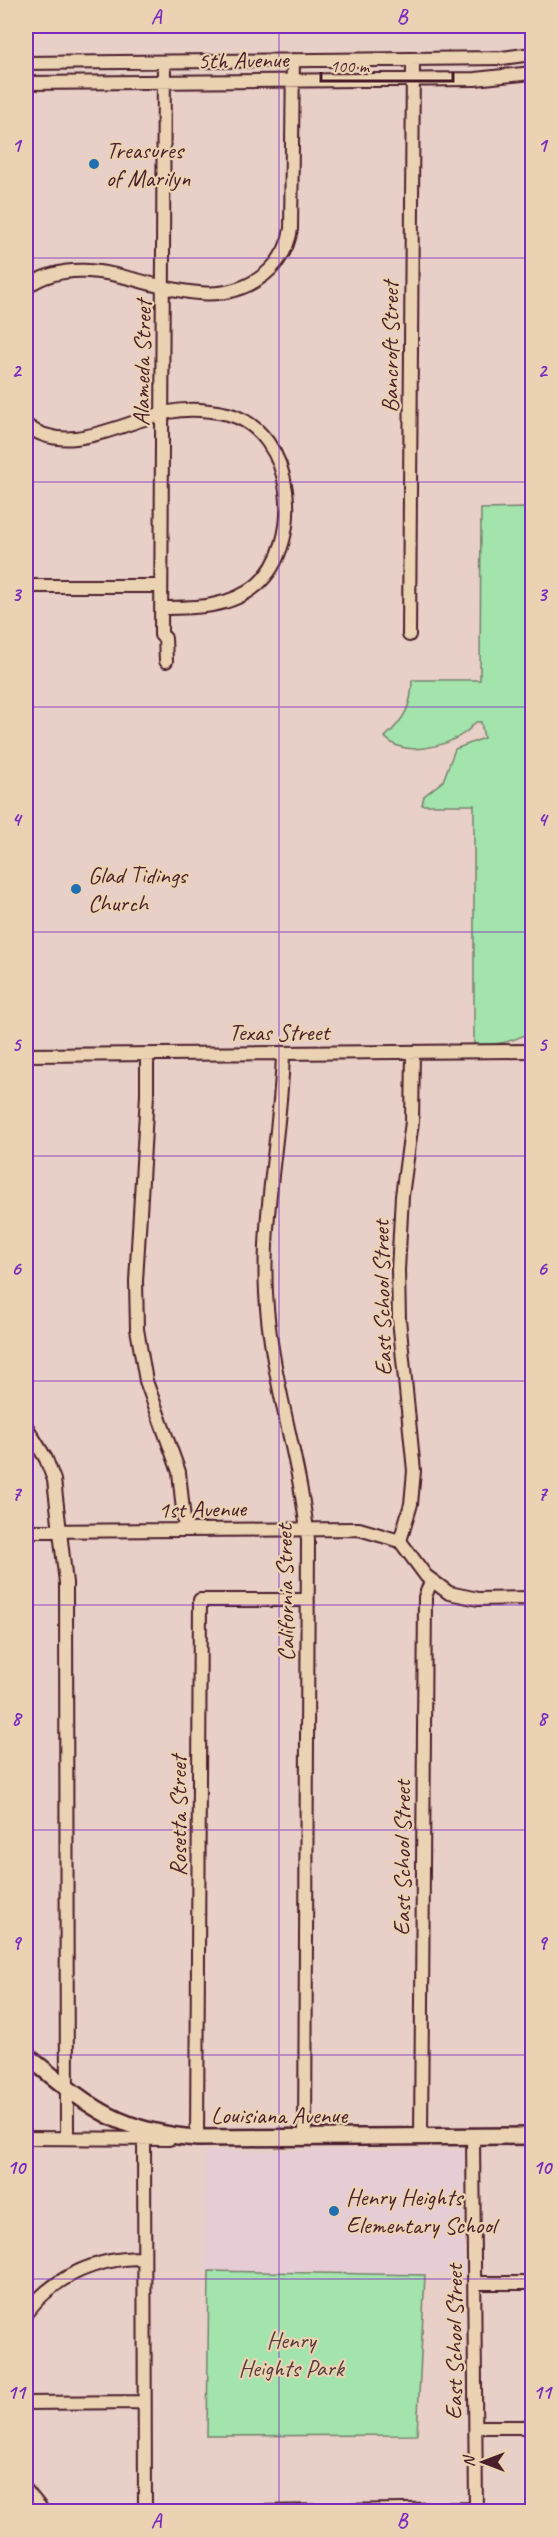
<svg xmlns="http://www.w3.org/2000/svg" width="558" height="2537" viewBox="0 0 558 2537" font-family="Caveat,sans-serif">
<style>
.built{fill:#e6cdd5}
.green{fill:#a3e3ac;stroke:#76816c;stroke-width:1.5}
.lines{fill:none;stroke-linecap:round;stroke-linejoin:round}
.minor-casing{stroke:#4a1f2b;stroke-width:16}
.major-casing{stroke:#4a1f2b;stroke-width:20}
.minor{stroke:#ead2b2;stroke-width:12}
.major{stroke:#ead2b2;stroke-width:15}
.grid{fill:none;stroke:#7b2cbf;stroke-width:1.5;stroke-opacity:0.55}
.poi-dot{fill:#1f6fb2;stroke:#ead2b2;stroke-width:2}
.labels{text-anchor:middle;stroke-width:4.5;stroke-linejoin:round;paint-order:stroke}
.street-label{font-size:24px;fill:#4a1f2b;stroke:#ead2b2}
.poi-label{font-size:24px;fill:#4a1f2b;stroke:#ead2b2;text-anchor:start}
.park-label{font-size:24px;fill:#573c3e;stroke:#ead2b2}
.neatline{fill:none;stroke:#7b2cbf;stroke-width:2}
.grid-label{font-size:20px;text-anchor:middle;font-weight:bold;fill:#7b2cbf}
</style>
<rect width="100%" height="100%" fill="#e8cfc7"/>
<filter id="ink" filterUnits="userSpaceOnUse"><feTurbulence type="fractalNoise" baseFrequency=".0167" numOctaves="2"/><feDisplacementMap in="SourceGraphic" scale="12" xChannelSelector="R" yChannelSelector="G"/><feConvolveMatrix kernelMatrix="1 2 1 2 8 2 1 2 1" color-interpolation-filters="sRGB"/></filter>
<g filter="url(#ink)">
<path class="built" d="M 464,2150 L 464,2275 L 205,2271 L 205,2151 Z"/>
<path class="green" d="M 532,508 L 532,1029 C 519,1042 492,1046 474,1044 L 474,805 L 422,805 L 424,796 L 443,781 L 455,749 L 484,738 L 481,722 L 476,722 C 472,725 470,729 466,732 C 446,747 403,758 385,737 C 404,720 412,706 412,680 L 480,680 L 481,509 Z
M 209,2271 L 425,2275 L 417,2435 L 207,2436 Z"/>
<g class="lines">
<defs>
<path id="minor" d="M 164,62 L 161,635 L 165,638 L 166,661
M 26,63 L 502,58 L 532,54
M 26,83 L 475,79 L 532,73
M 26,287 C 103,234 190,332 264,275 C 279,263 288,248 291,229 L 293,60
M 26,425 C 67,458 124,421 169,412 C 187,408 210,410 228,414 C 296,432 305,543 257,585 C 230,608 194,608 161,608
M 26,586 L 161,586
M 409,635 L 413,60
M 283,1053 C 281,1133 262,1212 266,1293 C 270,1377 300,1457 308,1540 L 305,2137
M 147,1054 L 147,1095 L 136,1281 L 137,1329 L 146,1381 L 179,1472 L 185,1530
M 26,1055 L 532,1051
M 26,1426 L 46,1459 L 54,1480 L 66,1583 L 67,2138
M 26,1531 L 359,1529 L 400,1541 L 426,1576 L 449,1593 L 478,1599 L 532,1598
M 400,1541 L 411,1504 L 414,1471 L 399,1319 L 398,1270 L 402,1196 L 412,1122 L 413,1052
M 144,2132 L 145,2512
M 473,2136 L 476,2512
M 421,2137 L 425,1597 L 431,1581
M 26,2138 L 169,2139
M 189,2138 L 197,2138 L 200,1600 L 307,1600
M 475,2283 L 532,2283
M 26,2313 C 55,2276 96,2258 143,2258
M 26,2403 L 144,2402
M 476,2427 L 532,2427
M 26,2490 L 44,2512
M 257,2512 L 476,2509"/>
<path id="major" d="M 26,2055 C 87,2104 115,2132 197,2138 L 532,2136"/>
</defs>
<use href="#minor" class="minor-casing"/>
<use href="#major" class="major-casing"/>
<use href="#minor" class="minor"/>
<use href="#major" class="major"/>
</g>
</g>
<path class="grid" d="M 279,26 L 279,2512M 26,258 L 532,258M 26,482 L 532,482M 26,707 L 532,707M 26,932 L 532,932M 26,1156 L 532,1156M 26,1381 L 532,1381M 26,1605 L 532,1605M 26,1830 L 532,1830M 26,2055 L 532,2055M 26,2279 L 532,2279"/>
<g class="poi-dot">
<circle cx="94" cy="164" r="6"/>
<circle cx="76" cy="889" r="6"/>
<circle cx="334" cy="2211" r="6"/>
</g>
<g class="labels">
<g class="street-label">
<text transform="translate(243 60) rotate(-1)" y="8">5th Avenue</text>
<text transform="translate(390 347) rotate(-90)" y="8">Bancroft Street</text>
<text transform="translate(142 363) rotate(-89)" y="8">Alameda Street</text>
<text x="279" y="1040">Texas Street</text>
<text transform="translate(382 1298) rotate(-91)" y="8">East School Street</text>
<text transform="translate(202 1509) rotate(-1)" y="8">1st Avenue</text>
<text transform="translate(285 1593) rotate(-91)" y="8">California Street</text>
<text transform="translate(178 1816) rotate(-90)" y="8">Rosetta Street</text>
<text transform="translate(402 1858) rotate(-90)" y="8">East School Street</text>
<text x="279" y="2123">Louisiana Avenue</text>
<text transform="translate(454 2342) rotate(-90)" y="8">East School Street</text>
</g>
<g class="poi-label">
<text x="106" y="158">Treasures<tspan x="106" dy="28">of Marilyn</tspan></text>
<text x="88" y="883">Glad Tidings<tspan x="88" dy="28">Church</tspan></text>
<text x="346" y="2205">Henry Heights<tspan x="346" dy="28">Elementary School</tspan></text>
</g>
<g class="park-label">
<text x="291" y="2348">Henry<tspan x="291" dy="28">Heights Park</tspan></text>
</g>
</g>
<rect width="558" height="2537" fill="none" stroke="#ead2b2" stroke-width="66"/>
<g transform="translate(483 2462) rotate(270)" stroke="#ead2b2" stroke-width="4.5" paint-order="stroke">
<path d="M0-4.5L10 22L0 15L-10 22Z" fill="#4a1f2b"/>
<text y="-9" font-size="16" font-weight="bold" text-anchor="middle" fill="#4a1f2b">N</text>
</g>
<path d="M321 72v9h132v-9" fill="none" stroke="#4a1f2b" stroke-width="3"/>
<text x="330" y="72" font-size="18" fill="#4a1f2b" stroke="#ead2b2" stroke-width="4.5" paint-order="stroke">100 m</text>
<rect x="33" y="33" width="492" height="2471" class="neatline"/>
<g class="grid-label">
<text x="156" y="23">A</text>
<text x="402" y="23">B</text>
<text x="16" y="152">1</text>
<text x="542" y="152">1</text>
<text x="16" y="377">2</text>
<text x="542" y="377">2</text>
<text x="16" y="601">3</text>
<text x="542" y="601">3</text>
<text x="16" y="826">4</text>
<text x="542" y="826">4</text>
<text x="16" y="1051">5</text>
<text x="542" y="1051">5</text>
<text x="16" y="1275">6</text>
<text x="542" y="1275">6</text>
<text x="16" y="1500">7</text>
<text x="542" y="1500">7</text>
<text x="16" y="1725">8</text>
<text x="542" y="1725">8</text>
<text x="16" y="1949">9</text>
<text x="542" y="1949">9</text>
<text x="16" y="2174">10</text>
<text x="542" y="2174">10</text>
<text x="16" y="2399">11</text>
<text x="542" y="2399">11</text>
<text x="156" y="2527">A</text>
<text x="402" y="2527">B</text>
</g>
</svg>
